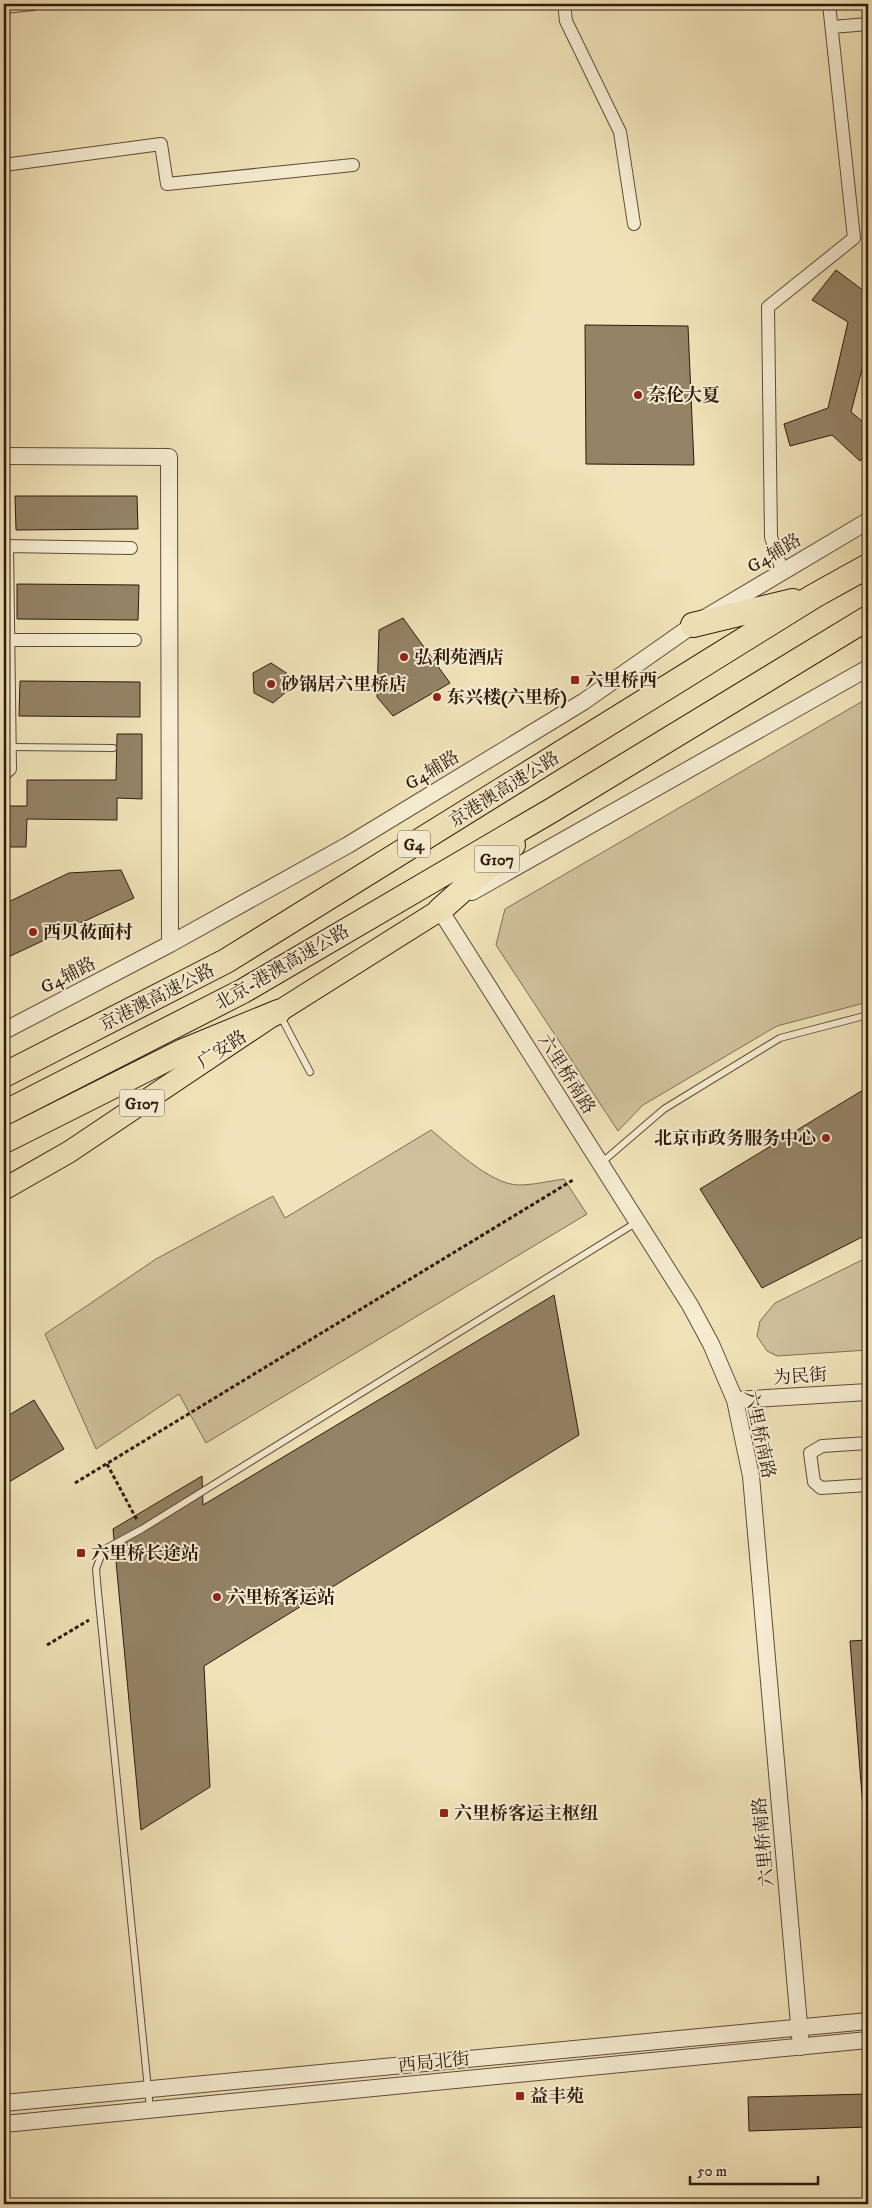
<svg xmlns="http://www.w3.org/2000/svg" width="872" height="2208" viewBox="0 0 872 2208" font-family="'IM FELL DW Pica','Noto Serif SC',serif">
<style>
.green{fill:#d0c19c;stroke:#806e54}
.building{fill:#948366;stroke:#301a0d}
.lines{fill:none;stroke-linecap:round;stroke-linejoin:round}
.service-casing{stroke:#604c38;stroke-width:8}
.minor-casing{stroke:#604c38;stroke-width:14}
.tertiary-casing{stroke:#604c38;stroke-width:18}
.trunk-casing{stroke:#301a0d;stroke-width:23}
.motorway-casing{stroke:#301a0d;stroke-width:26}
.path{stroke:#301a0d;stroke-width:3;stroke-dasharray:4 2.5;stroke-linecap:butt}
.service{stroke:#f6edd2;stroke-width:6}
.minor{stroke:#f6edd2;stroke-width:12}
.tertiary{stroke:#f6edd2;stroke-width:16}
.trunk{stroke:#f1e3b9;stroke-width:21}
.motorway{stroke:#f1e3b9;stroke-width:24}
.poi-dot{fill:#8f2418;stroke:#f6edd2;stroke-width:2}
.labels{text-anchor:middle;stroke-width:4;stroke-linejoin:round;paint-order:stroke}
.shield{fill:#f6edd2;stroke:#6b5948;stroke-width:1}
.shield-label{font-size:16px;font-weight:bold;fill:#301a0d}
.poi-label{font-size:18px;font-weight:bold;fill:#301a0d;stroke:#f6edd2;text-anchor:start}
.street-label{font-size:18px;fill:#301a0d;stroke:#f6edd2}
</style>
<rect width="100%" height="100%" fill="#f1e3b9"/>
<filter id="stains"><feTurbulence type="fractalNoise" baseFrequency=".004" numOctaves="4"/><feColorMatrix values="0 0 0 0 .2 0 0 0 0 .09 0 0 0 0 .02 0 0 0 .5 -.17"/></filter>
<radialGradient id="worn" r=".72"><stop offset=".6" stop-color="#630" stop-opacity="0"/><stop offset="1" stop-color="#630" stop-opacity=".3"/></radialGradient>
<path class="green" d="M 868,698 L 868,1002 L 777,1026 L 643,1105 L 618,1131 L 496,945 L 505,909 Z
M 431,1130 C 452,1147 490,1184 518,1185 C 533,1185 550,1181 564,1179 L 587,1214 L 206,1443 L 179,1394 L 96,1449 L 45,1334 L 156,1259 L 273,1196 L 285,1218 Z
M 868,1257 L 868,1350 L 777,1356 L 767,1351 L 757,1336 L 760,1321 L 775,1303 Z"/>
<path class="building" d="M 867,56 L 868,95 L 864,95 Z
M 836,270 L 868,294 L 868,346 L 851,412 L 868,426 L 868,451 L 860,461 L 832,435 L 790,446 L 784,424 L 828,408 L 848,322 L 812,300 Z
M 585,325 L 688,326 L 694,465 L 586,464 Z
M 15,496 L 137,496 L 138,529 L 16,530 Z
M 17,584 L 139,585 L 138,620 L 17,619 Z
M 403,618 L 450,683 L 393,716 L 377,697 L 379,630 Z
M 271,663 L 291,676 L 286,692 L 273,703 L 254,693 L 253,673 Z
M 20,681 L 140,682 L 140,717 L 19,716 Z
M 117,734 L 142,734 L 142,799 L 117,798 L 117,820 L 27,819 L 26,847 L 4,847 L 4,806 L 27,806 L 27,780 L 116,780 Z
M 121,870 L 134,898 L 4,959 L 4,904 L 69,873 Z
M 868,1087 L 868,1234 L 762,1288 L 700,1189 Z
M 554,1295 L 579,1435 L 204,1666 L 210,1787 L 141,1830 L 113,1529 L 202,1476 L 203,1505 Z
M 34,1400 L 64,1449 L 4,1485 L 4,1418 Z
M 868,1640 L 868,1873 L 850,1641 Z
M 868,2094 L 868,2127 L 749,2131 L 748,2097 Z"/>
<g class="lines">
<defs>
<path id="service" d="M 10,747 L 113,748
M 280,1015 L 310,1072
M 600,1164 L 664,1109 L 780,1038 L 868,1015
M 150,2109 L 98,1592 L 96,1569 L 103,1550 L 142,1529 L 637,1222"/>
<path id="minor" d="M 564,4 L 566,21 L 620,132 L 634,224
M 4,7 L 33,4
M 832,27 L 868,24
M 4,165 L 161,144 L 167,184 L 353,165
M 4,546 L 131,548
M 782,570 L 771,537 L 768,307 L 854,238 L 829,4
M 4,640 L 135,640
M 4,774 L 10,769 L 7,546
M 868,1443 L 822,1446 L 810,1453 L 814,1482 L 821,1488 L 868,1485"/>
<path id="tertiary" d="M 4,456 L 169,457 L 170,944
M 472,892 L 868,668
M 448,905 L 440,910 L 690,1305 L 711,1344 L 735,1400 L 751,1476 L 801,2047
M 4,1031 L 170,944 L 348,845 L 583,702 L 693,625 L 868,521
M 735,1400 L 868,1392
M 4,2103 L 868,2021
M 4,2124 L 868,2040"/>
<path id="trunk" d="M 4,1189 L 69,1152 L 278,1012 L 440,910"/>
<path id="motorway" d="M 693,625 L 793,601
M 440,910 L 513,845
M 4,1075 L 226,961 L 814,596 L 868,566
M 4,1113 L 243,991 L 554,809 L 868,618
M 4,1141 L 183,1051 L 278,1012"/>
</defs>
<use href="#service" class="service-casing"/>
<use href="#minor" class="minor-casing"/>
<use href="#tertiary" class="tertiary-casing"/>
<use href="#trunk" class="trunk-casing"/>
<use href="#motorway" class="motorway-casing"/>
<path class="path" d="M 107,1464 L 137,1520
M 75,1483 L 573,1180
M 47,1645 L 89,1620"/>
<use href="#service" class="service"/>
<use href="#minor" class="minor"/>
<use href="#tertiary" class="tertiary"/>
<use href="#trunk" class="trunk"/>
<use href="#motorway" class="motorway"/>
</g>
<g class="poi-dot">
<circle cx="638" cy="395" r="5"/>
<circle cx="404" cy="657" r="5"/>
<rect x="570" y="675" width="10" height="10" rx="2.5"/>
<circle cx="271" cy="684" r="5"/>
<circle cx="437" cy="697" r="5"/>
<circle cx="33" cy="932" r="5"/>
<circle cx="826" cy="1138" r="5"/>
<rect x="76" y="1548" width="10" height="10" rx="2.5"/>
<circle cx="217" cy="1597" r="5"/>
<rect x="439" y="1808" width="10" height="10" rx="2.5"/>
<rect x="515" y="2091" width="10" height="10" rx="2.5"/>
</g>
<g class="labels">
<g class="shield">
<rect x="398" y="830.5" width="32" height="27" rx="4"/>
<rect x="474.5" y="845.5" width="45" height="27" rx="4"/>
<rect x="119.5" y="1089.5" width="45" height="27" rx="4"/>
</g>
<g class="shield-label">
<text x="414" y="850">G4</text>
<text x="497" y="865">G107</text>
<text x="142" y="1109">G107</text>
</g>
<g class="poi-label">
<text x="648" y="401">奈伦大夏</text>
<text x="414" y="663">弘利苑酒店</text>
<text x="585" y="686">六里桥西</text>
<text x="281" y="690">砂锅居六里桥店</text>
<text x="447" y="703">东兴楼(六里桥)</text>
<text x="43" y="938">西贝莜面村</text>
<text x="816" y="1144" text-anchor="end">北京市政务服务中心</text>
<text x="91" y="1559">六里桥长途站</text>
<text x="227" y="1603">六里桥客运站</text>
<text x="454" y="1819">六里桥客运主枢纽</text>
<text x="530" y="2102">益丰苑</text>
</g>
<g class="street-label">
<text transform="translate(774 553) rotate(-31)" y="6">G4辅路</text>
<text transform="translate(432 770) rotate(-31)" y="6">G4辅路</text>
<text transform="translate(504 789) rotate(-32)" y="6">京港澳高速公路</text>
<text transform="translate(282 967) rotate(-30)" y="6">北京-港澳高速公路</text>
<text transform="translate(68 975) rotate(-27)" y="6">G4辅路</text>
<text transform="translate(157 997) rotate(-27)" y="6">京港澳高速公路</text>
<text transform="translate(222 1049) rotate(-33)" y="6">广安路</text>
<text transform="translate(567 1074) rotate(58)" y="6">六里桥南路</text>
<text transform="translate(800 1376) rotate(-4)" y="6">为民街</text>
<text transform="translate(760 1434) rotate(78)" y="6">六里桥南路</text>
<text transform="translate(763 1842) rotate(-95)" y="6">六里桥南路</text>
<text transform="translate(434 2062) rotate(-6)" y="6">西局北街</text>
</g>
</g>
<rect width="872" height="2208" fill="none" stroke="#f1e3b9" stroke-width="20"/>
<rect x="5" y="5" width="862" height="2198" fill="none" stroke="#301a0d" stroke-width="2.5"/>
<rect x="10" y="10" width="852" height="2188" fill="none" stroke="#301a0d"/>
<path d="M690 2176v8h128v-8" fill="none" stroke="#301a0d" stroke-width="2.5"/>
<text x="697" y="2176" font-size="15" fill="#301a0d" stroke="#f6edd2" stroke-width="4" paint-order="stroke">50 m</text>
<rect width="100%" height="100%" filter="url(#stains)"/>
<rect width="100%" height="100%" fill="url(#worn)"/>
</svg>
